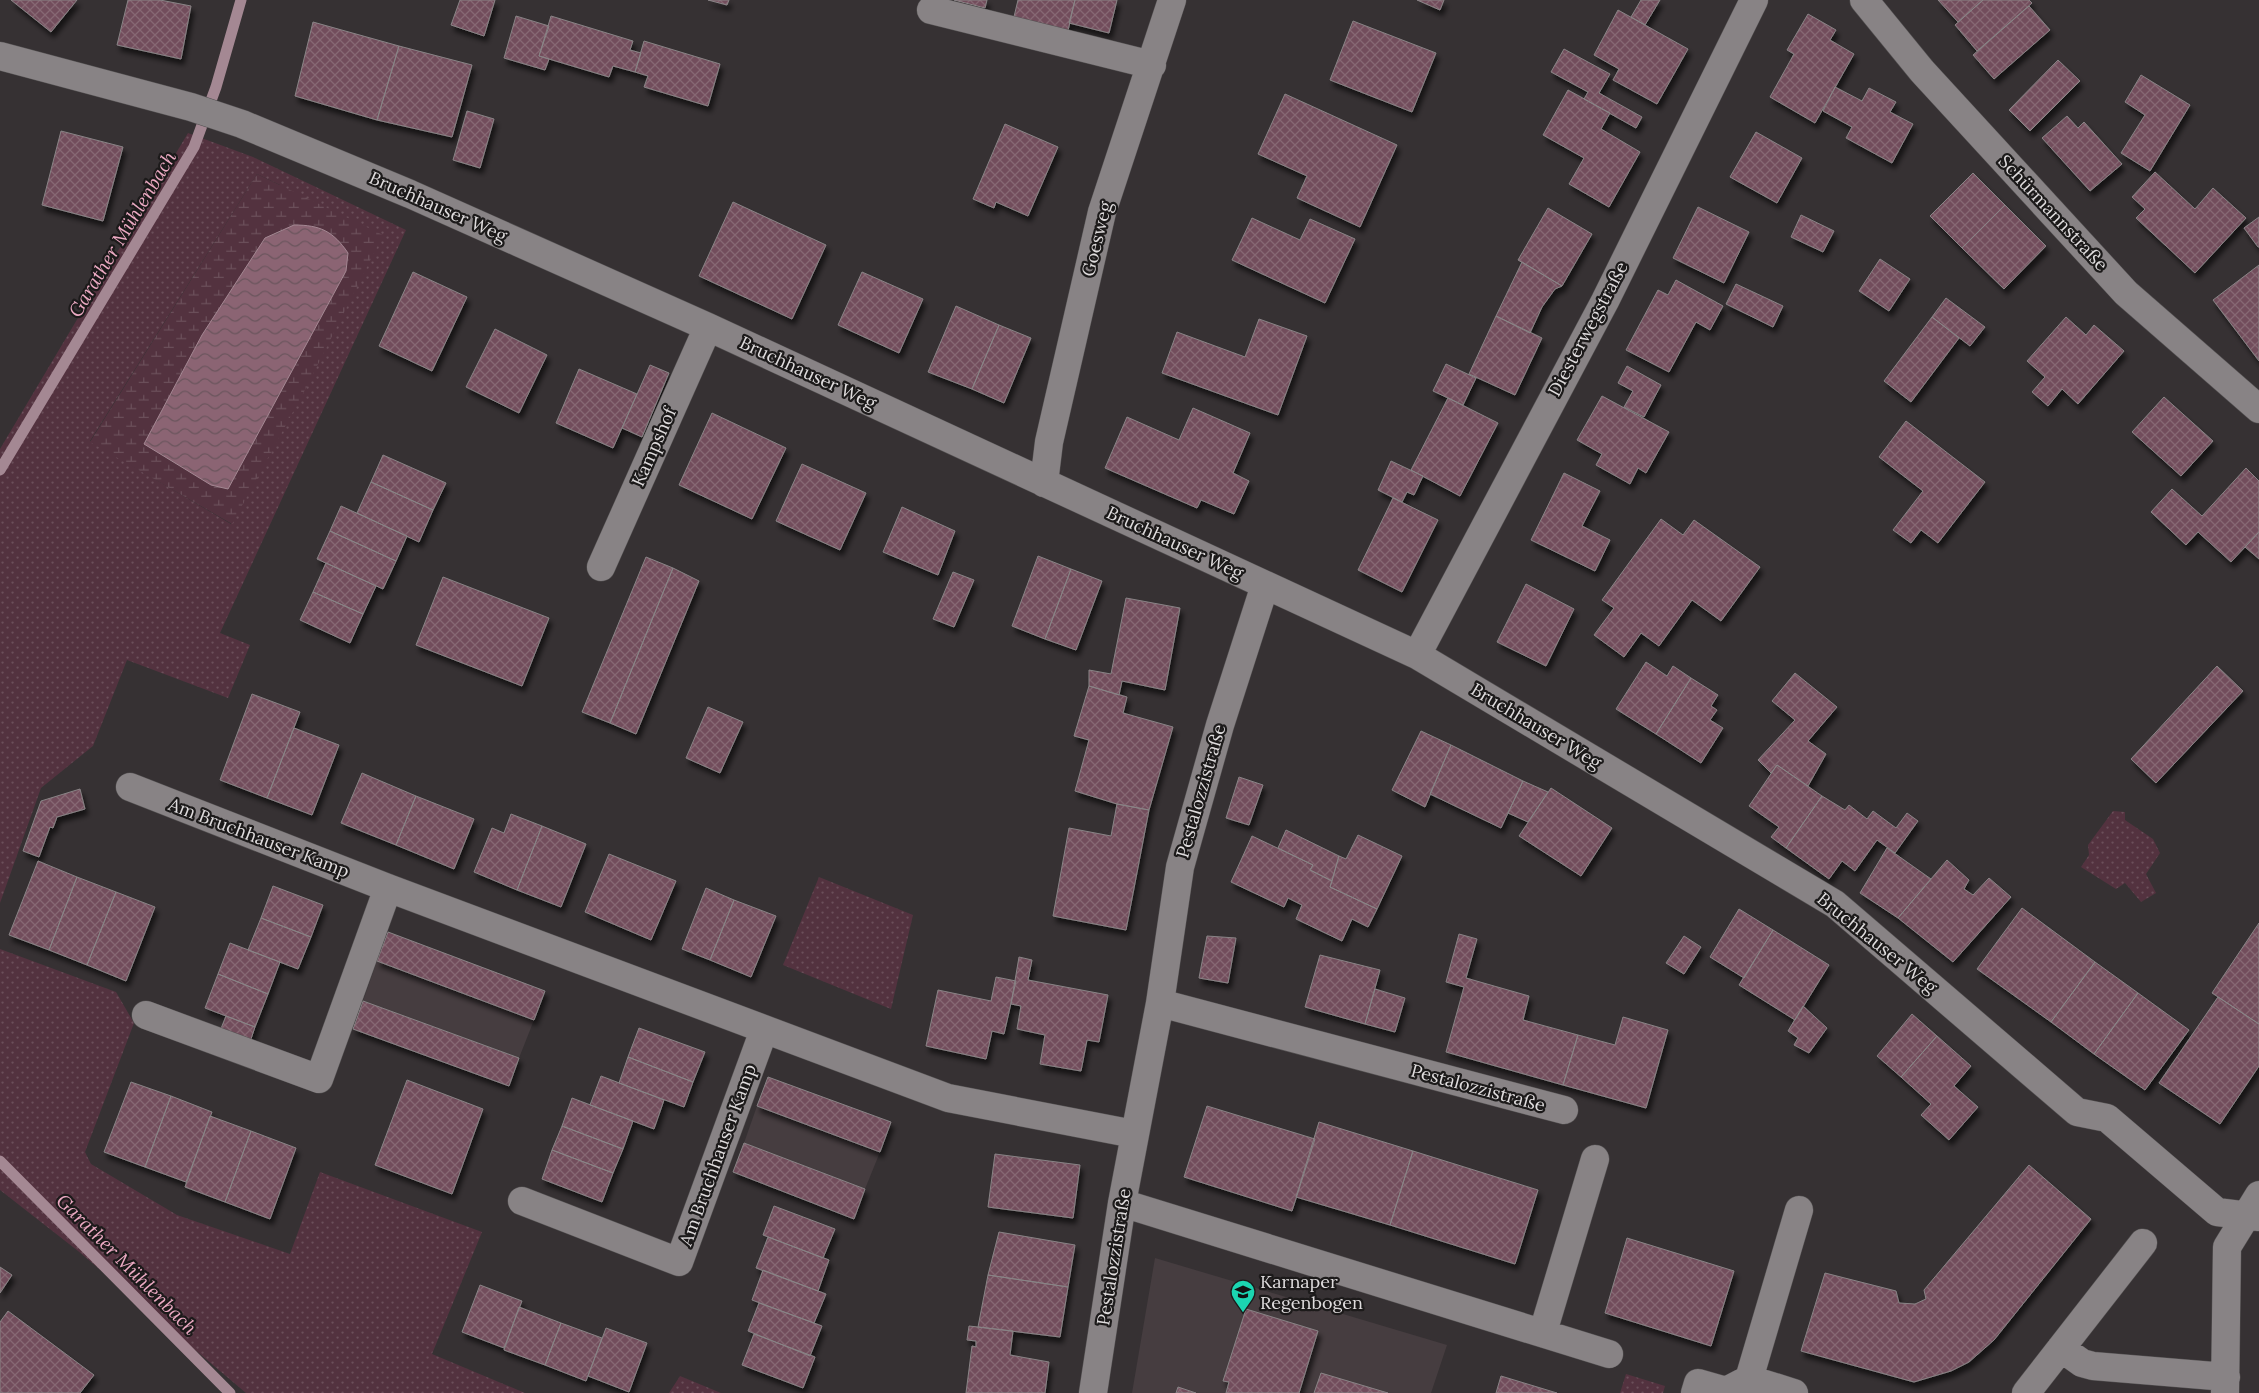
<svg xmlns="http://www.w3.org/2000/svg" width="2259" height="1393" viewBox="0 0 2259 1393" font-family="Lora,serif">
<style>
.built{fill:#463d40}
.grass{fill:url(#grass-dots);fill-rule:evenodd}
.wetland{fill:url(#wetland-marsh);fill-rule:evenodd}
.water{fill:url(#water-waves);stroke:#a48893}
.lines{fill:none;stroke-linecap:round;stroke-linejoin:round}
.stream{stroke:#a48893;stroke-width:11}
.building{fill:url(#building-cross-hatch);stroke:#898486;filter:url(#shadow)}
.minor-casing{stroke:#535051;stroke-width:29}
.minor{stroke:#888385;stroke-width:28}
.labels{text-anchor:middle;stroke-width:4.5;stroke-linejoin:round;paint-order:stroke}
.street-label{font-size:18px;fill:#dfdcdd;stroke:#1c1a1a}
.poi-label{font-size:18px;fill:#dfdcdd;stroke:#1c1a1a;text-anchor:start}
.water-label{font-size:19px;font-style:italic;fill:#ecaac3;stroke:#1c1a1a}
</style>
<defs>
<pattern id="grass-dots" width="8" height="8" patternUnits="userSpaceOnUse" patternTransform="scale(1.25)"><rect width="8" height="8" fill="#53323f"/><path d="M2 2h.1M6 6h.1" fill="none" stroke="#6b4f5a" stroke-width="1.8" stroke-linecap="round"/></pattern>
<pattern id="wetland-marsh" width="20" height="14" patternUnits="userSpaceOnUse" patternTransform="scale(1.25)"><rect width="20" height="14" fill="#53323f"/><path d="M1 5h8M5 5V1M11 12h8M15 12V8" fill="none" stroke="#6b4f5a"/></pattern>
<pattern id="water-waves" width="16" height="10" patternUnits="userSpaceOnUse" patternTransform="scale(1.25)"><rect width="16" height="10" fill="#8b6473"/><path d="M0 5q4-4 8 0t8 0" fill="none" stroke="#6b555d"/></pattern>
<pattern id="building-cross-hatch" width="8" height="8" patternUnits="userSpaceOnUse" patternTransform="scale(1.25)"><rect width="8" height="8" fill="#724e5c"/><path d="M0 0l8 8M0 8l8-8" fill="none" stroke="#866773"/></pattern>
<filter id="shadow"><feDropShadow dx="3" dy="5.5" stdDeviation="2.5" flood-color="#0009"/></filter>
</defs>
<rect width="100%" height="100%" fill="#363133"/>
<path class="built" d="M 377,961 L 534,1020 L 519,1058 L 363,1001 Z
M 757,1106 L 880,1152 L 865,1189 L 744,1143 Z
M 1155,1258 L 1447,1345 L 1431,1393 L 1132,1393 Z"/>
<path class="grass" d="M 188,133 L 253,157 L 406,230 L 220,633 L 250,645 L 228,698 L 127,660 L 93,746 L 41,788 L 0,903 L 0,449 ZM 257,174 L 280,185 L 231,524 L 90,441 Z
M 2113,811 L 2125,812 L 2125,820 L 2153,839 L 2160,853 L 2146,874 L 2156,893 L 2141,902 L 2125,883 L 2116,889 L 2081,867 L 2089,855 L 2088,845 Z
M 819,877 L 913,915 L 891,1009 L 783,965 Z
M 0,949 L 116,992 L 134,1023 L 85,1152 L 91,1164 L 177,1215 L 290,1254 L 320,1172 L 482,1232 L 432,1354 L 525,1393 L 246,1393 L 78,1251 L 0,1190 Z
M 1626,1374 L 1665,1386 L 1663,1393 L 1620,1393 Z
M 680,1376 L 721,1393 L 669,1393 Z"/>
<path class="wetland" d="M 257,174 L 383,235 L 306,388 L 232,524 L 90,442 ZM 340,242 L 348,253 L 346,271 L 228,489 L 211,485 L 160,454 Z"/>
<path class="water" d="M 294,225 C 320,225 333,231 348,253 L 346,271 L 228,489 L 211,485 L 144,444 L 202,335 L 265,238 Z"/>
<g class="lines">
<path class="stream" d="M 0,470 L 194,147 L 216,87 L 241,0
M 0,1161 L 230,1393"/>
</g>
<path class="building" d="M 11,0 L 77,0 L 51,32 Z
M 128,0 L 160,0 L 191,6 L 181,59 L 117,45 Z
M 460,0 L 495,0 L 484,36 L 451,25 Z
M 708,0 L 729,0 L 727,5 Z
M 954,0 L 987,0 L 985,8 Z
M 1018,0 L 1075,0 L 1067,35 L 1013,21 Z
M 1075,0 L 1117,0 L 1109,33 L 1069,23 Z
M 1417,0 L 1444,0 L 1440,10 Z
M 1641,0 L 1660,0 L 1645,25 L 1631,17 Z
M 1938,0 L 1983,0 L 1958,22 Z
M 1983,0 L 2029,0 L 2032,3 L 1977,51 L 1955,25 Z
M 2029,6 L 2050,30 L 1994,79 L 1973,55 Z
M 1618,10 L 1688,49 L 1657,104 L 1613,80 L 1619,69 L 1594,55 Z
M 1808,14 L 1836,30 L 1830,40 L 1854,54 L 1815,123 L 1770,97 L 1794,54 L 1787,50 Z
M 516,16 L 549,26 L 539,56 L 549,59 L 545,70 L 504,58 Z
M 551,16 L 633,41 L 630,50 L 641,53 L 635,72 L 613,66 L 609,77 L 539,56 Z
M 1353,21 L 1436,53 L 1412,112 L 1330,80 Z
M 313,22 L 399,46 L 377,120 L 295,96 Z
M 644,41 L 720,64 L 708,106 L 644,87 L 648,76 L 635,72 Z
M 399,46 L 472,65 L 452,137 L 377,120 Z
M 1564,49 L 1610,74 L 1599,93 L 1642,117 L 1636,128 L 1584,99 L 1588,92 L 1551,72 Z
M 2058,60 L 2080,81 L 2030,131 L 2009,110 Z
M 2141,75 L 2190,105 L 2150,171 L 2121,153 L 2145,115 L 2125,102 Z
M 1835,87 L 1862,101 L 1869,88 L 1896,102 L 1890,112 L 1913,124 L 1892,163 L 1846,138 L 1852,127 L 1823,111 Z
M 1568,90 L 1610,113 L 1601,129 L 1640,152 L 1609,207 L 1569,184 L 1584,158 L 1543,135 Z
M 1285,94 L 1397,145 L 1360,227 L 1297,198 L 1307,176 L 1258,154 Z
M 467,111 L 494,119 L 480,168 L 453,160 Z
M 2067,116 L 2078,128 L 2084,122 L 2122,164 L 2090,191 L 2042,138 Z
M 1005,124 L 1058,147 L 1028,216 L 996,202 L 994,208 L 973,199 Z
M 61,131 L 123,147 L 103,221 L 42,205 Z
M 1756,132 L 1802,158 L 1777,203 L 1730,177 Z
M 2155,172 L 2195,209 L 2213,188 L 2246,218 L 2195,273 L 2136,218 L 2145,209 L 2132,197 Z
M 1973,173 L 2005,205 L 1962,248 L 1930,216 Z
M 733,202 L 826,245 L 792,319 L 699,276 Z
M 2005,205 L 2046,246 L 2004,289 L 1962,248 Z
M 1698,207 L 1749,232 L 1724,283 L 1673,258 Z
M 1548,208 L 1592,234 L 1562,286 L 1518,260 Z
M 1801,215 L 1834,231 L 1823,252 L 1791,237 Z
M 2259,217 L 2259,247 L 2258,247 L 2244,228 Z
M 1252,218 L 1300,240 L 1310,219 L 1355,239 L 1325,303 L 1232,260 Z
M 1880,259 L 1910,279 L 1889,311 L 1859,291 Z
M 1522,262 L 1562,286 L 1555,289 L 1542,307 L 1530,333 L 1496,316 Z
M 2259,265 L 2259,361 L 2213,300 Z
M 413,272 L 467,297 L 432,371 L 379,346 Z
M 862,272 L 923,299 L 899,353 L 838,325 Z
M 1676,280 L 1723,306 L 1710,330 L 1696,322 L 1669,372 L 1626,350 L 1658,290 L 1668,295 Z
M 1736,284 L 1783,306 L 1773,327 L 1726,304 Z
M 1946,298 L 1985,327 L 1970,346 L 1932,317 Z
M 956,306 L 999,325 L 972,389 L 928,372 Z
M 1496,316 L 1542,338 L 1515,395 L 1469,374 Z
M 1932,317 L 1959,338 L 1911,402 L 1884,381 Z
M 2066,317 L 2086,335 L 2094,325 L 2124,351 L 2078,404 L 2062,389 L 2048,406 L 2032,392 L 2045,377 L 2027,361 Z
M 1259,319 L 1307,336 L 1278,415 L 1162,373 L 1177,332 L 1245,357 Z
M 999,325 L 1031,338 L 1004,403 L 972,389 Z
M 495,329 L 547,355 L 519,413 L 466,387 Z
M 1446,364 L 1476,378 L 1463,405 L 1433,391 Z
M 650,365 L 669,373 L 642,437 L 622,428 Z
M 1627,366 L 1661,385 L 1644,417 L 1624,407 L 1633,391 L 1618,383 Z
M 579,369 L 637,394 L 613,448 L 556,423 Z
M 1602,396 L 1669,432 L 1646,473 L 1638,468 L 1630,484 L 1596,465 L 1602,454 L 1577,440 Z
M 2164,397 L 2213,441 L 2181,476 L 2132,432 Z
M 1448,398 L 1498,423 L 1460,496 L 1411,470 Z
M 1193,408 L 1250,433 L 1233,473 L 1249,481 L 1234,514 L 1201,500 L 1197,508 L 1105,468 L 1127,417 L 1179,440 Z
M 712,413 L 786,448 L 752,519 L 679,485 Z
M 1906,421 L 1985,482 L 1938,543 L 1921,530 L 1911,543 L 1893,530 L 1923,491 L 1879,457 Z
M 383,455 L 446,483 L 433,510 L 371,482 Z
M 1391,461 L 1423,476 L 1414,495 L 1407,492 L 1402,502 L 1378,490 Z
M 802,464 L 866,493 L 840,550 L 776,521 Z
M 2246,468 L 2259,481 L 2259,532 L 2231,562 L 2198,532 L 2186,545 L 2151,512 L 2172,489 L 2202,516 Z
M 1564,473 L 1600,491 L 1582,526 L 1610,540 L 1595,571 L 1531,540 Z
M 371,482 L 433,510 L 419,542 L 357,513 Z
M 1393,498 L 1438,520 L 1402,592 L 1358,570 Z
M 341,506 L 407,536 L 396,561 L 330,531 Z
M 902,507 L 955,531 L 938,575 L 883,552 Z
M 1661,519 L 1683,535 L 1694,520 L 1760,567 L 1721,621 L 1692,600 L 1659,646 L 1641,633 L 1624,657 L 1594,635 L 1614,608 L 1602,600 Z
M 330,531 L 396,561 L 383,589 L 317,559 Z
M 2259,532 L 2259,559 L 2245,547 Z
M 1038,556 L 1071,569 L 1045,639 L 1012,626 Z
M 646,557 L 673,568 L 610,723 L 582,712 Z
M 326,563 L 376,586 L 363,614 L 313,592 Z
M 673,568 L 699,581 L 636,734 L 610,723 Z
M 1071,569 L 1102,581 L 1076,650 L 1045,639 Z
M 953,572 L 974,580 L 954,627 L 933,619 Z
M 443,577 L 549,618 L 522,686 L 416,645 Z
M 1526,584 L 1574,609 L 1546,666 L 1497,642 Z
M 313,592 L 363,614 L 350,643 L 300,620 Z
M 1126,598 L 1180,608 L 1165,690 L 1122,681 L 1119,695 L 1089,686 L 1089,670 L 1111,674 Z
M 1646,662 L 1667,676 L 1673,666 L 1691,678 L 1656,734 L 1616,709 Z
M 2217,666 L 2243,691 L 2156,783 L 2131,759 Z
M 1795,673 L 1837,707 L 1808,741 L 1826,754 L 1808,786 L 1777,765 L 1771,773 L 1758,760 L 1795,720 L 1772,701 Z
M 1691,678 L 1718,695 L 1711,706 L 1717,710 L 1710,720 L 1723,728 L 1701,763 L 1656,734 Z
M 1089,686 L 1127,697 L 1123,713 L 1173,727 L 1149,810 L 1117,804 L 1075,791 L 1089,740 L 1074,736 Z
M 252,694 L 300,712 L 267,798 L 220,780 Z
M 708,707 L 743,722 L 720,773 L 686,758 Z
M 294,728 L 339,745 L 312,815 L 267,798 Z
M 1421,731 L 1451,745 L 1425,807 L 1392,790 Z
M 1451,745 L 1523,781 L 1501,828 L 1430,794 Z
M 1777,765 L 1822,796 L 1786,848 L 1771,837 L 1779,827 L 1749,806 Z
M 362,773 L 416,796 L 396,845 L 341,823 Z
M 1239,777 L 1263,785 L 1249,825 L 1226,818 Z
M 1523,781 L 1548,792 L 1528,822 L 1508,813 Z
M 1551,788 L 1612,828 L 1581,876 L 1519,836 Z
M 80,789 L 85,809 L 57,817 L 53,828 L 50,827 L 39,857 L 23,851 L 41,801 Z
M 416,796 L 474,819 L 454,869 L 396,845 Z
M 1822,796 L 1845,810 L 1849,805 L 1867,819 L 1873,811 L 1896,828 L 1907,813 L 1918,821 L 1895,853 L 1877,840 L 1855,871 L 1842,861 L 1829,879 L 1786,848 Z
M 1117,804 L 1149,810 L 1126,930 L 1053,916 L 1069,828 L 1111,836 Z
M 511,814 L 542,826 L 517,890 L 474,872 L 492,828 L 504,833 Z
M 542,826 L 586,844 L 561,907 L 517,890 Z
M 1286,830 L 1339,856 L 1332,881 L 1310,870 L 1313,865 L 1278,848 Z
M 1358,835 L 1402,856 L 1377,909 L 1330,887 L 1339,856 L 1346,859 Z
M 1252,836 L 1313,865 L 1310,870 L 1332,881 L 1330,887 L 1377,909 L 1368,927 L 1352,919 L 1342,941 L 1296,919 L 1302,905 L 1288,898 L 1284,907 L 1231,882 Z
M 1887,848 L 1931,879 L 1898,918 L 1860,893 Z
M 609,854 L 676,881 L 651,940 L 585,912 Z
M 1947,860 L 1969,880 L 1964,889 L 1973,895 L 1989,878 L 2011,897 L 1953,962 L 1898,918 Z
M 38,861 L 77,877 L 49,950 L 9,935 Z
M 77,877 L 116,892 L 87,965 L 49,950 Z
M 273,886 L 323,905 L 311,937 L 261,918 Z
M 706,888 L 734,900 L 710,960 L 682,949 Z
M 116,892 L 155,907 L 126,981 L 87,965 Z
M 734,900 L 776,916 L 751,977 L 710,960 Z
M 2022,908 L 2095,962 L 2051,1022 L 1977,969 Z
M 1739,909 L 1773,930 L 1744,978 L 1710,957 Z
M 261,918 L 311,937 L 298,969 L 248,950 Z
M 2259,923 L 2259,1024 L 2212,993 Z
M 1773,930 L 1829,965 L 1795,1020 L 1739,985 Z
M 388,932 L 545,991 L 534,1020 L 377,961 Z
M 1459,934 L 1477,939 L 1466,978 L 1529,996 L 1523,1020 L 1578,1035 L 1563,1085 L 1446,1052 L 1464,987 L 1446,982 Z
M 1207,936 L 1236,938 L 1228,983 L 1199,978 Z
M 1684,936 L 1701,947 L 1684,974 L 1666,963 Z
M 230,943 L 280,962 L 268,994 L 218,974 Z
M 1320,955 L 1380,970 L 1365,1024 L 1305,1007 Z
M 1019,957 L 1032,960 L 1028,980 L 1108,995 L 1099,1042 L 1087,1040 L 1081,1071 L 1040,1064 L 1045,1035 L 1017,1029 L 1021,1006 L 1011,1004 Z
M 2095,962 L 2138,993 L 2094,1054 L 2051,1022 Z
M 218,974 L 268,994 L 255,1027 L 205,1008 Z
M 996,977 L 1016,981 L 1004,1034 L 992,1031 L 986,1059 L 926,1046 L 938,990 L 991,1001 Z
M 1375,989 L 1405,998 L 1395,1032 L 1365,1024 Z
M 2138,993 L 2189,1030 L 2145,1090 L 2094,1054 Z
M 2218,997 L 2259,1024 L 2259,1066 L 2220,1124 L 2159,1083 Z
M 363,1001 L 519,1058 L 509,1086 L 353,1029 Z
M 1803,1006 L 1827,1028 L 1809,1053 L 1794,1045 L 1798,1038 L 1788,1031 Z
M 1912,1014 L 1937,1036 L 1901,1077 L 1877,1056 Z
M 226,1016 L 255,1027 L 250,1042 L 220,1031 Z
M 1623,1017 L 1668,1030 L 1646,1108 L 1563,1085 L 1578,1035 L 1615,1045 Z
M 639,1028 L 705,1052 L 693,1082 L 628,1057 Z
M 1937,1036 L 1971,1066 L 1954,1086 L 1978,1107 L 1949,1140 L 1921,1115 L 1931,1104 L 1901,1077 Z
M 628,1057 L 693,1082 L 684,1107 L 619,1083 Z
M 601,1076 L 664,1100 L 654,1129 L 590,1105 Z
M 768,1077 L 891,1122 L 880,1152 L 757,1106 Z
M 407,1080 L 483,1109 L 452,1194 L 375,1165 Z
M 131,1082 L 171,1096 L 145,1167 L 104,1152 Z
M 171,1096 L 212,1112 L 186,1182 L 145,1167 Z
M 572,1098 L 633,1121 L 623,1149 L 562,1126 Z
M 1207,1106 L 1315,1139 L 1292,1211 L 1184,1177 Z
M 210,1116 L 251,1131 L 225,1202 L 185,1187 Z
M 1319,1122 L 1413,1151 L 1390,1225 L 1296,1197 Z
M 562,1126 L 623,1149 L 613,1173 L 552,1150 Z
M 251,1131 L 296,1148 L 270,1219 L 225,1202 Z
M 744,1143 L 865,1189 L 854,1219 L 733,1172 Z
M 552,1150 L 613,1173 L 602,1202 L 542,1179 Z
M 1413,1151 L 1538,1190 L 1515,1264 L 1390,1225 Z
M 995,1154 L 1080,1165 L 1073,1218 L 988,1207 Z
M 2029,1165 L 2091,1219 L 1994,1340 L 1969,1362 L 1951,1371 L 1914,1382 L 1801,1351 L 1825,1273 L 1896,1291 L 1899,1303 L 1915,1304 L 1926,1299 L 1924,1290 Z
M 774,1206 L 835,1229 L 823,1258 L 763,1235 Z
M 999,1232 L 1075,1245 L 1068,1287 L 988,1275 Z
M 768,1237 L 829,1260 L 818,1291 L 756,1268 Z
M 1627,1238 L 1734,1271 L 1711,1346 L 1605,1313 Z
M 0,1267 L 12,1275 L 0,1293 Z
M 763,1270 L 826,1294 L 814,1323 L 752,1300 Z
M 988,1275 L 1068,1287 L 1060,1337 L 978,1327 Z
M 480,1285 L 522,1301 L 504,1348 L 462,1332 Z
M 759,1303 L 822,1326 L 810,1356 L 748,1331 Z
M 519,1307 L 561,1323 L 545,1365 L 504,1350 Z
M 1246,1309 L 1318,1331 L 1299,1393 L 1226,1393 L 1229,1382 L 1223,1381 Z
M 8,1311 L 94,1375 L 80,1393 L 0,1393 L 0,1322 Z
M 561,1323 L 602,1338 L 586,1381 L 545,1365 Z
M 969,1326 L 1013,1331 L 1010,1355 L 1049,1362 L 1045,1393 L 966,1393 L 972,1346 L 976,1347 L 976,1341 L 967,1340 Z
M 606,1328 L 647,1343 L 629,1392 L 588,1376 Z
M 754,1334 L 815,1357 L 803,1388 L 742,1365 Z
M 1321,1373 L 1388,1393 L 1314,1393 Z
M 1501,1376 L 1557,1393 L 1496,1393 Z
M 1178,1387 L 1196,1393 L 1176,1393 Z"/>
<g class="lines">
<defs>
<path id="minor" d="M 1864,0 L 1922,71 L 2126,293 L 2259,409
M 931,10 L 1152,65
M 0,56 L 191,107 L 242,124 L 410,194 L 708,327 L 1417,655 L 1835,904 L 2077,1112 L 2107,1118 L 2217,1212 L 2259,1217
M 1044,483 L 1049,442 L 1102,212 L 1172,0
M 601,567 L 708,327
M 1417,655 L 1605,301 L 1754,0
M 130,787 L 388,888 L 948,1098 L 1134,1134
M 1160,1003 L 1564,1110
M 146,1015 L 319,1079 L 388,888
M 522,1201 L 679,1262 L 764,1030
M 1122,1203 L 1609,1354
M 1543,1332 L 1595,1159
M 2061,1348 L 2082,1363 L 2093,1366 L 2226,1377
M 1749,1379 L 1799,1210
M 1093,1393 L 1122,1203 L 1160,1003 L 1180,867 L 1220,725 L 1265,585
M 1695,1393 L 1698,1383 L 1726,1391 L 1749,1379 L 1794,1393
M 2026,1393 L 2143,1243
M 2225,1393 L 2227,1247 L 2259,1195"/>
</defs>
<use href="#minor" class="minor-casing"/>
<use href="#minor" class="minor"/>
</g>
<defs>
<symbol id="school-pin" viewBox="-11 -11 22 30"><path d="M0 17L-7.5 6A9.5 9.5 0 1 1 7.5 6Z" fill="#1bd5b1" stroke="#1c1a1a"/><path d="M0-5L7-2L0 1L-7-2ZM-4 1L0 2.5L4 1V4Q0 6-4 4Z" fill="#111"/></symbol>
</defs>
<g fill-rule="evenodd">
<use href="#school-pin" x="1229" y="1278" width="28" height="38"/>
</g>
<g class="labels">
<g class="street-label">
<text transform="translate(438 207) rotate(24)" y="6">Bruchhauser Weg</text>
<text transform="translate(2053 213) rotate(47)" y="6">Schürmannstraße</text>
<text transform="translate(1097 239) rotate(-76)" y="6">Goesweg</text>
<text transform="translate(1588 329) rotate(-62)" y="6">Diesterwegstraße</text>
<text transform="translate(808 373) rotate(25)" y="6">Bruchhauser Weg</text>
<text transform="translate(654 447) rotate(-66)" y="6">Kampshof</text>
<text transform="translate(1175 543) rotate(25)" y="6">Bruchhauser Weg</text>
<text transform="translate(1536 726) rotate(31)" y="6">Bruchhauser Weg</text>
<text transform="translate(1201 791) rotate(-74)" y="6">Pestalozzistraße</text>
<text transform="translate(259 838) rotate(21)" y="6">Am Bruchhauser Kamp</text>
<text transform="translate(1877 943) rotate(39)" y="6">Bruchhauser Weg</text>
<text transform="translate(1478 1088) rotate(15)" y="6">Pestalozzistraße</text>
<text transform="translate(718 1155) rotate(-70)" y="6">Am Bruchhauser Kamp</text>
<text transform="translate(1114 1257) rotate(-81)" y="6">Pestalozzistraße</text>
</g>
<g class="poi-label">
<text x="1260" y="1288">Karnaper<tspan x="1260" dy="21">Regenbogen</tspan></text>
</g>
<g class="water-label">
<text transform="translate(122 234) rotate(-59)" y="7">Garather Mühlenbach</text>
<text transform="translate(127 1264) rotate(45)" y="7">Garather Mühlenbach</text>
</g>
</g>
</svg>
